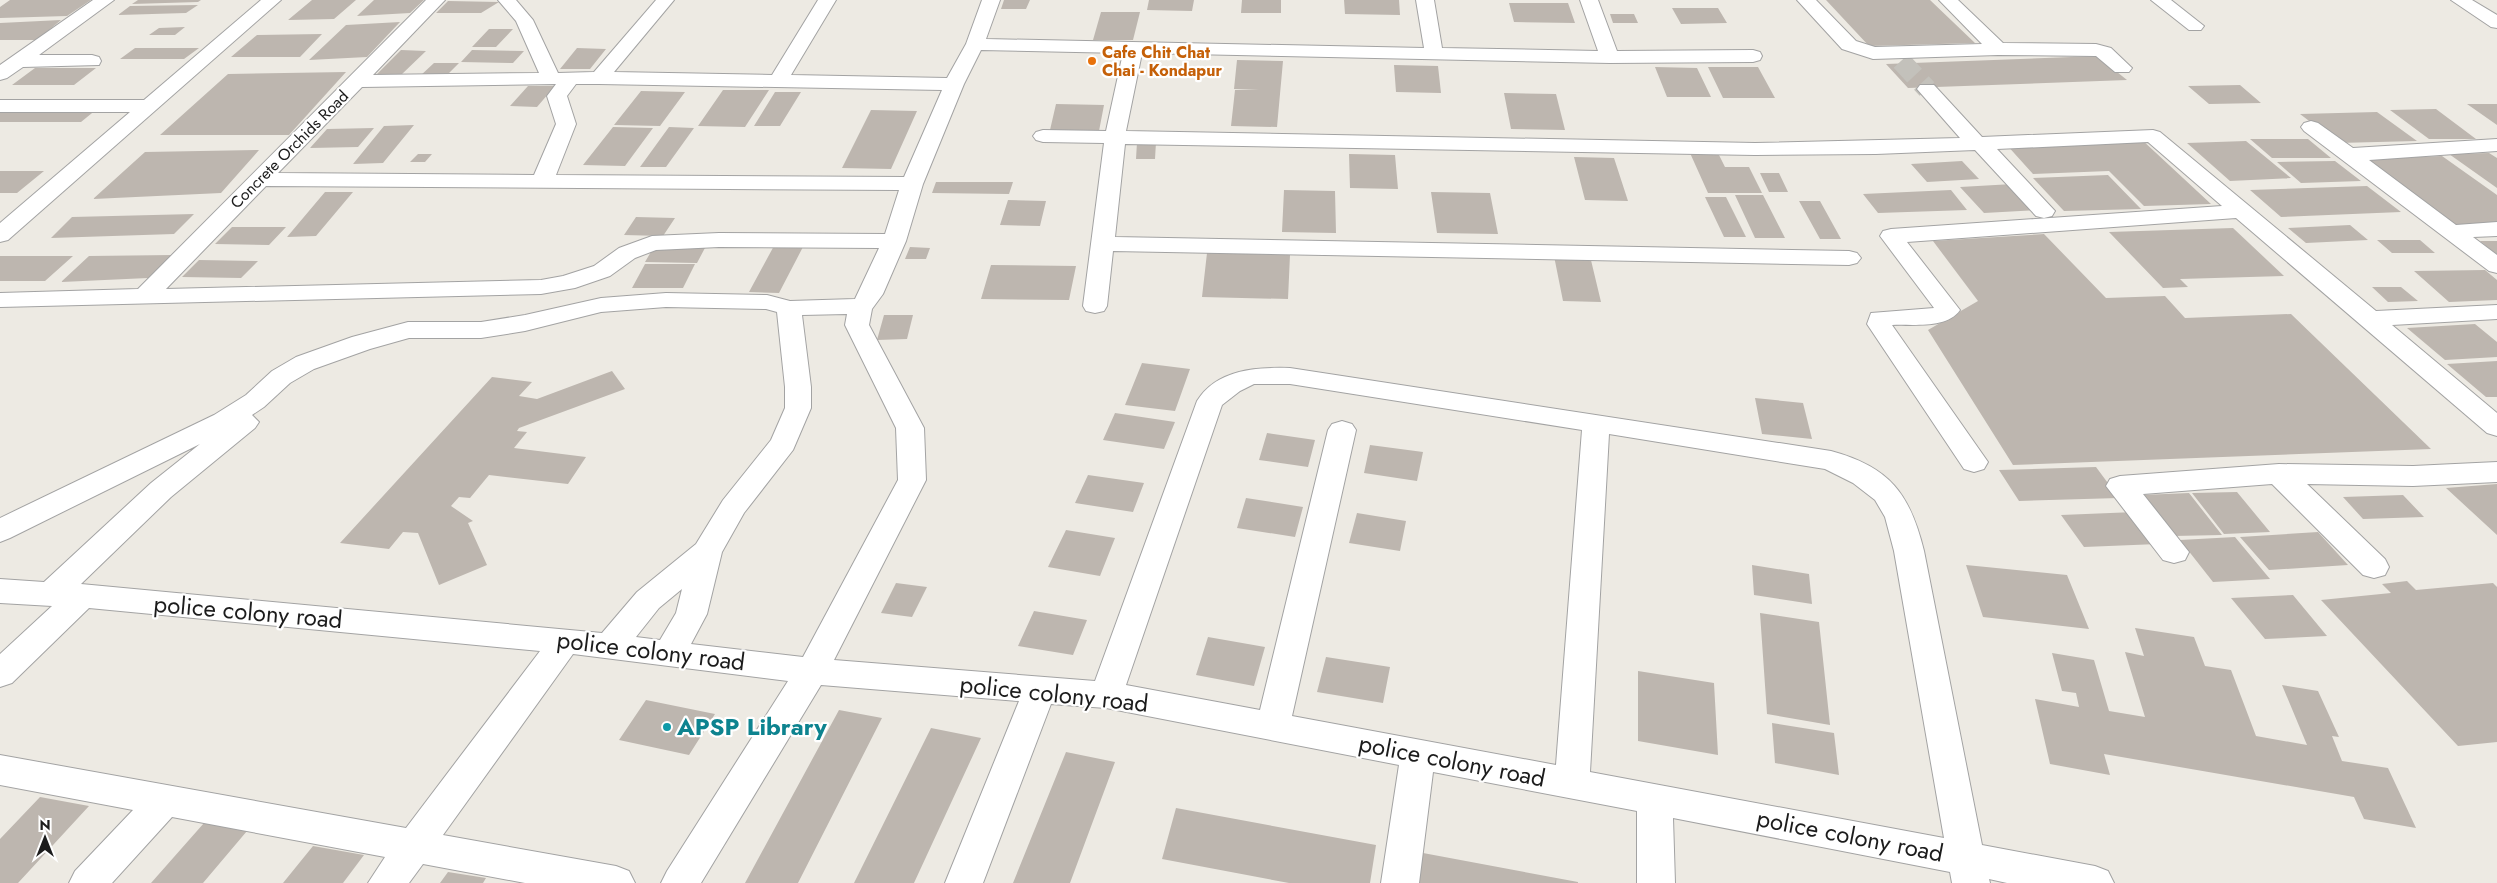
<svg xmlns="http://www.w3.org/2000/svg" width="2497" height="883" viewBox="0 0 2497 883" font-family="Jost,sans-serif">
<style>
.building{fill:#bdb6af}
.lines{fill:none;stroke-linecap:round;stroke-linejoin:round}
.minor-tunnel{stroke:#c3c1bb;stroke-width:20;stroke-dasharray:20 10;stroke-linecap:butt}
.minor-casing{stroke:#a3a3a3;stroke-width:2}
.minor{fill:#fff;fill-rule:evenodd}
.food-dot{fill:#e8710a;stroke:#fff;stroke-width:2}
.culture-dot{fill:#0f9aa8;stroke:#fff;stroke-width:2}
.labels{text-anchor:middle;stroke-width:4.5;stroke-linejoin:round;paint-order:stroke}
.far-food-label{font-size:16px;font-weight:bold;fill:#c56008;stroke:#fff;text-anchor:start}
.far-street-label{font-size:16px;fill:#1c1c1c;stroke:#fff}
.near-street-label{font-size:24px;fill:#1c1c1c;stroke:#fff}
.near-culture-label{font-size:24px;font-weight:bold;fill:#0d838f;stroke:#fff;text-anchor:start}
</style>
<rect width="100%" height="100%" fill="#edeae3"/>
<path class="building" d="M 10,0 L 91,0 L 67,16 L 0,18 L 0,7 Z
M 138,0 L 201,0 L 198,2 L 132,4 Z
M 312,0 L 356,0 L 334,19 L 288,20 Z
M 374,0 L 424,0 L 410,13 L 357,16 Z
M 1004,0 L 1030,0 L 1026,9 L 1001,9 Z
M 1149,0 L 1194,0 L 1192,11 L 1147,10 Z
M 1242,0 L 1281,0 L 1281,13 L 1241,13 Z
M 1344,0 L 1399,0 L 1400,15 L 1345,14 Z
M 1826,0 L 1930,0 L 1975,43 L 1869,46 Z
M 448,1 L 499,2 L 481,13 L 436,13 Z
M 1509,3 L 1568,3 L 1575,23 L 1514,22 Z
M 198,5 L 186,13 L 118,15 L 130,6 Z
M 1672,8 L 1718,8 L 1727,23 L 1681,24 Z
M 1101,12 L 1140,12 L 1133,40 L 1093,40 Z
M 1610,14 L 1634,14 L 1638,23 L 1613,23 Z
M 61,20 L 37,40 L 0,40 L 0,23 Z
M 400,22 L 367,57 L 309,60 L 346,25 Z
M 185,27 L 175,35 L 149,35 L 159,28 Z
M 489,29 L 513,29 L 496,47 L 472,47 Z
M 322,34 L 300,57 L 231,57 L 257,35 Z
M 135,48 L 199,48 L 184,59 L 120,59 Z
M 577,48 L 606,49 L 590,69 L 560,69 Z
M 401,50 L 426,51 L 401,75 L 376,75 Z
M 472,50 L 524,51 L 513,63 L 461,62 Z
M 2097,56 L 2127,80 L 1908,88 L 1886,64 Z
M 1237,60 L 1283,61 L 1277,127 L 1231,126 L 1235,90 L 1259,90 L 1234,89 Z
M 434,63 L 459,63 L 446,76 L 420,76 Z
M 1394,65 L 1438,66 L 1441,93 L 1396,92 Z
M 1655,67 L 1697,68 L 1711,97 L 1667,97 Z
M 1708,67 L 1758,67 L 1775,98 L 1723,98 Z
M 35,68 L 96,68 L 74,85 L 12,85 Z
M 346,72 L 289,135 L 160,135 L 228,74 Z
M 2240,85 L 2261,103 L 2209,104 L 2188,86 Z
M 528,86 L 555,86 L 537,107 L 510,106 Z
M 723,90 L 769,90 L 745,127 L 698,126 Z
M 641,91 L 685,92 L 660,126 L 614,125 Z
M 775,92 L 801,92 L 780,126 L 754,126 Z
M 1504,93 L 1556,94 L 1565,130 L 1511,129 Z
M 1056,104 L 1104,105 L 1099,131 L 1050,130 Z
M 2467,104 L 2497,104 L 2497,125 Z
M 97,109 L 81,122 L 0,122 L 0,110 Z
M 2436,109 L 2476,139 L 2429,139 L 2390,110 Z
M 871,110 L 917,111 L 891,169 L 842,168 Z
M 2377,112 L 2417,141 L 2338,143 L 2300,114 Z
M 414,125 L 383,163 L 353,164 L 384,126 Z
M 613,127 L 653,128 L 625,166 L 583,165 Z
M 669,127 L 694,128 L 666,167 L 640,167 Z
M 374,128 L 358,147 L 310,148 L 327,129 Z
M 2141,139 L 2211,204 L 2144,206 L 2109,171 L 2033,174 L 2005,143 Z
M 2250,139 L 2308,139 L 2331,158 L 2272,158 Z
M 2246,141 L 2291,178 L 2230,181 L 2187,143 Z
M 1137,142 L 1156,142 L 1155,159 L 1136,159 Z
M 259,150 L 221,193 L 93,199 L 145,152 Z
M 1690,153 L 1718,153 L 1725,167 L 1749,167 L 1762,193 L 1708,193 Z
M 2489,153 L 2497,158 L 2497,188 L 2449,154 Z
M 418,154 L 432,154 L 425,162 L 410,162 Z
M 1349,154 L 1395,155 L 1398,189 L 1350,188 Z
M 2442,156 L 2497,195 L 2497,224 L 2454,226 L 2365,159 Z
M 1574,157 L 1614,158 L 1628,201 L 1585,200 Z
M 1962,161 L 1979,179 L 1927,182 L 1911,164 Z
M 2335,161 L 2361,181 L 2301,183 L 2277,162 Z
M 0,171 L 44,171 L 17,193 L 0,193 Z
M 1760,173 L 1779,173 L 1788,192 L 1769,192 Z
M 2108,175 L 2141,209 L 2064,211 L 2033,178 Z
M 936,182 L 1013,182 L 1009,194 L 932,193 Z
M 2013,184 L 2038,210 L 1984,213 L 1960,187 Z
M 2367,186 L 2401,212 L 2281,217 L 2250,190 Z
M 1284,190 L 1335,191 L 1336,233 L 1282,232 Z
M 1951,190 L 1967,210 L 1878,213 L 1863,194 Z
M 325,192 L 353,192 L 316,236 L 287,237 Z
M 1431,192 L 1490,193 L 1498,234 L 1437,233 Z
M 1735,195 L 1763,195 L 1785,238 L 1755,238 Z
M 1705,197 L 1726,197 L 1746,237 L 1724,237 Z
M 1008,200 L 1046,201 L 1040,226 L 1000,225 Z
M 1799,201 L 1820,201 L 1841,239 L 1820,239 Z
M 194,214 L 174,234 L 51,238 L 72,217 Z
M 636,217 L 675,218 L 663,236 L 624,235 Z
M 2350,225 L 2368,240 L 2306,243 L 2288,228 Z
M 232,227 L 286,227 L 269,245 L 215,244 Z
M 2233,228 L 2284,276 L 2180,279 L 2188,287 L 2163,288 L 2109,232 Z
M 2044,234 L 2106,298 L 2165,296 L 2185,318 L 2291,314 L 2431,449 L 2013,465 L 1928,330 L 1978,301 L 1933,241 Z
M 2377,240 L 2420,240 L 2435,253 L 2392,253 Z
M 2480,241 L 2497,241 L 2497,255 Z
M 775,244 L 804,245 L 779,293 L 749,292 Z
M 655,245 L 706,246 L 697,263 L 645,262 Z
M 910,247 L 930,248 L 926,259 L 905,259 Z
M 1207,253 L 1290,255 L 1288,299 L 1202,297 Z
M 173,255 L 148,278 L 61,282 L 89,256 Z
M 0,256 L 73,256 L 45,281 L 0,281 Z
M 1554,256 L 1590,256 L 1601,302 L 1563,301 Z
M 199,260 L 258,261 L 241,278 L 182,277 Z
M 645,264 L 695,264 L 683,288 L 632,288 Z
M 991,265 L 1076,266 L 1069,300 L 981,299 Z
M 2485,270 L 2497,280 L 2497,300 L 2449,302 L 2414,271 Z
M 2372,287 L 2401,287 L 2418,301 L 2388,302 Z
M 884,315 L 913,315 L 907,339 L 877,340 Z
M 2475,324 L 2497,342 L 2497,357 L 2445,360 L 2407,328 Z
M 2497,361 L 2497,397 L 2486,397 L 2447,364 Z
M 1142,363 L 1190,369 L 1175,411 L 1125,405 Z
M 612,371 L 625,389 L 519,428 L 517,431 L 527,432 L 514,448 L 586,457 L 568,484 L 489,475 L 470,498 L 459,497 L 451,506 L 473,521 L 468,523 L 487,565 L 439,585 L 418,533 L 403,532 L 389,549 L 340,543 L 492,377 L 532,382 L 519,396 L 537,399 Z
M 1755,398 L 1803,403 L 1812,439 L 1762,434 Z
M 1115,413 L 1175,422 L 1164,449 L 1103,440 Z
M 1267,433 L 1315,440 L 1308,467 L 1259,460 Z
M 1370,445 L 1423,452 L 1417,481 L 1364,473 Z
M 2096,467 L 2119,498 L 2019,501 L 1999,470 Z
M 1088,475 L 1144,483 L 1133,512 L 1075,503 Z
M 2497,484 L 2497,535 L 2446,488 Z
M 2237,492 L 2270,532 L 2224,534 L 2192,493 Z
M 2189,493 L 2222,535 L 2173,536 L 2142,495 Z
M 2403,495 L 2424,517 L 2363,519 L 2343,497 Z
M 1246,498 L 1303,507 L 1295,537 L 1237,528 Z
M 2135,512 L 2158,544 L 2084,547 L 2061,515 Z
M 1357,513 L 1406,521 L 1400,551 L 1349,543 Z
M 1066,530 L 1115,538 L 1100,576 L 1048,567 Z
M 2318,532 L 2348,565 L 2269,570 L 2240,537 Z
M 2235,537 L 2270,579 L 2213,582 L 2180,540 Z
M 1752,565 L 1809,574 L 1812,604 L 1754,595 Z
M 1966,565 L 2067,575 L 2089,629 L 1983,617 Z
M 2407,581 L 2416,590 L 2493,583 L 2497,587 L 2497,742 L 2458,746 L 2321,600 L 2391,593 L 2382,584 Z
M 896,583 L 927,587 L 912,617 L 881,613 Z
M 2293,595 L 2327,636 L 2265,639 L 2231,598 Z
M 1034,611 L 1087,620 L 1073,655 L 1018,646 Z
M 1760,613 L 1819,622 L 1830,725 L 1767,714 Z
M 2135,628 L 2194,637 L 2205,666 L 2231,670 L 2256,736 L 2307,745 L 2282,685 L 2318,691 L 2339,737 L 2332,736 L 2342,761 L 2388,768 L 2416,828 L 2364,819 L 2354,797 L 2104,754 L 2110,775 L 2050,764 L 2035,699 L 2079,707 L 2076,693 L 2062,691 L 2052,653 L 2094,660 L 2109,711 L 2145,717 L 2125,652 L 2144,656 Z
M 1208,637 L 1265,647 L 1254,686 L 1196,675 Z
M 1326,657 L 1390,667 L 1383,703 L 1317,692 Z
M 1638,671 L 1714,683 L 1718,755 L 1638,741 Z
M 646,700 L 715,714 L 689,755 L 619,740 Z
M 839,710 L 882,718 L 798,883 L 745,883 Z
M 1772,723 L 1834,733 L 1839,775 L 1775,763 Z
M 931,728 L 981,738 L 914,883 L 854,883 Z
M 1066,752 L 1115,762 L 1070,883 L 1013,883 Z
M 40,797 L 89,806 L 18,883 L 0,883 L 0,839 Z
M 1176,808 L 1376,845 L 1370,883 L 1289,883 L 1162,859 Z
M 204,823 L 247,831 L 203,883 L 151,883 Z
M 313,846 L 364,855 L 343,883 L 283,883 Z
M 1423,853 L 1578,882 L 1578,883 L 1419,883 Z
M 448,872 L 486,878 L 483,883 L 440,883 Z"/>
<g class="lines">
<path class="minor-tunnel" d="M 1901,61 L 1927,89"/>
<defs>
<path id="minor" d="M 93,0 L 114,0 L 39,55 L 92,55 L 99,57 L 101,61 L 99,65 L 23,67 L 7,78 L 0,80 L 0,65 Z
M 261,0 L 281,0 L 8,240 L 0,242 L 0,223 L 130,112 L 0,112 L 0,100 L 144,100 Z
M 426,0 L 445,0 L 373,75 L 539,73 L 516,21 L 498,0 L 516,0 L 533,20 L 558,73 L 594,72 L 656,0 L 674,0 L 614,72 L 772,75 L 818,0 L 836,0 L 791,75 L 947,78 L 966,44 L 982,0 L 1000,0 L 986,39 L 1424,48 L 1416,0 L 1434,0 L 1442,48 L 1598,51 L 1580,0 L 1598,0 L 1617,51 L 1753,50 L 1760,52 L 1762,56 L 1760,60 L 1753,62 L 1610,63 L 1142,53 L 1126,131 L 1755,143 L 1960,138 L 1917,89 L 1920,85 L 1934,85 L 1982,137 L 2153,130 L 2160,132 L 2376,311 L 2497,305 L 2497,319 L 2392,325 L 2497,413 L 2497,436 L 2487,433 L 2236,218 L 1907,242 L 1960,310 C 1947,329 1914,324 1892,325 L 1988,462 L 1984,469 L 1974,472 L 1964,469 L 1867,324 L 1871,313 L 1934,308 L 1880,236 L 1883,231 L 1891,229 L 2222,206 L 2148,142 L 1997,149 L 2055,211 L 2052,216 L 2044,218 L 2036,216 L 1975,150 L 1876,154 L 1755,155 L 1125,144 L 1115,237 L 1849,251 L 1857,253 L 1861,258 L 1857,263 L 1849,265 L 1113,251 L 1107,306 L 1104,311 L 1095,313 L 1086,311 L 1083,306 L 1104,143 L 1043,142 L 1036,140 L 1033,136 L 1036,132 L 1043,130 L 1106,131 L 1123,53 L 981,50 L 964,84 L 923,184 L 906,241 L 883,294 L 872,309 L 869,325 L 924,428 L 926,480 L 834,660 L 1095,681 L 1197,401 C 1217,369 1256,367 1290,368 L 1831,451 C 1890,467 1910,494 1924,551 L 1982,845 L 2095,866 L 2108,871 L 2114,883 L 2007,883 L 1989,879 L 1990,883 L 1952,883 L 1950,872 L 1673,818 L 1675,883 L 1637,883 L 1637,811 L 1433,772 L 1419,883 L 1381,883 L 1399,765 L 1106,708 L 1051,704 L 983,883 L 945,883 L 1019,701 L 821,685 L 701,883 L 661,883 L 667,871 L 788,681 L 573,654 L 443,835 L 616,866 L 629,871 L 635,883 L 525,883 L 423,864 L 409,883 L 368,883 L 385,857 L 172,817 L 112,883 L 69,883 L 75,871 L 133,810 L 0,785 L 0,755 L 406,828 L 540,651 L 89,608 L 12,683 L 0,687 L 0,654 L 52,606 L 0,603 L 0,579 L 44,582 L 151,483 L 200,444 L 10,538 L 0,542 L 0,518 L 214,415 L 246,395 L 272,371 L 296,357 L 352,337 L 408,322 L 481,322 L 525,315 L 601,298 L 666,293 L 767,295 L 790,301 L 855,299 L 879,248 L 719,247 L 656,250 L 635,258 L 610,276 L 575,288 L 541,294 L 0,307 L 0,293 L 138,289 ZM 556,84 L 547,96 L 556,124 L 534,175 L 278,173 L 362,87 ZM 576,84 L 599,84 L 942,90 L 904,177 L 556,175 L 576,124 L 567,96 ZM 266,186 L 899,190 L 885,234 L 719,233 L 652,236 L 619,248 L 594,266 L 563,276 L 541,280 L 166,289 ZM 666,307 L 766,309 L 777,312 L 785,387 L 785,408 L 771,440 L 723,500 L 696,544 L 637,592 L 602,633 L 81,584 L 171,497 L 255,428 L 259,422 L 252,415 L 264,407 L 290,383 L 314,369 L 370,349 L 409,338 L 481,338 L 525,331 L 601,312 ZM 847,314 L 845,325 L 896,428 L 898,480 L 803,657 L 691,644 L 707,614 L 722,552 L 744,513 L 793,450 L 811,408 L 811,387 L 802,315 ZM 1254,384 L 1290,384 L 1582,430 L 1556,765 L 1292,716 L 1356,430 L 1352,424 L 1342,421 L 1332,424 L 1328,430 L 1260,710 L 1126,685 L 1222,405 L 1240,391 ZM 1609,434 L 1825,469 L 1853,483 L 1875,500 L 1885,517 L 1894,551 L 1944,838 L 1590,772 ZM 682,589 L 676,613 L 660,640 L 636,637 L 659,608 Z
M 1797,0 L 1816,0 L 1856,41 L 1875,47 L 1982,44 L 1939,0 L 1958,0 L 2003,43 L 2096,44 L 2111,48 L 2132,68 L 2129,72 L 2115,72 L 2096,56 L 1998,55 L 1873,59 L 1842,49 Z
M 2151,0 L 2171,0 L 2204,26 L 2201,30 L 2189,30 Z
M 2451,0 L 2472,0 L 2497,15 L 2497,28 L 2491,27 Z
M 2311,121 L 2318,123 L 2353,148 L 2497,139 L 2497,151 L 2369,160 L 2456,225 L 2497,222 L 2497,236 L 2473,237 L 2497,255 L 2497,273 L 2489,271 L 2304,131 L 2301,127 L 2304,123 Z
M 2497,462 L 2497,482 L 2413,486 L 2307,484 L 2385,559 L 2389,567 L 2385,575 L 2374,578 L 2363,575 L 2272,484 L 2143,494 L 2189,552 L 2185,560 L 2174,563 L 2163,560 L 2106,486 L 2110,479 L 2120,476 L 2279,464 L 2413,466 Z"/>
</defs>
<use href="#minor" class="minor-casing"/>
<use href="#minor" class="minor"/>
</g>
<circle class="food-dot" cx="1092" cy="61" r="5"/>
<circle class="culture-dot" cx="667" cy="727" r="5"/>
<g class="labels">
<g class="far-food-label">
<text x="1102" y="58">Cafe Chit Chat<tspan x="1102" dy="18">Chai - Kondapur</tspan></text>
</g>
<g class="far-street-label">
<text transform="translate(289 149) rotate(-45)" y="6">Concrete Orchids Road</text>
</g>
<g class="near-street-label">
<text transform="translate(248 612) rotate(5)" y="8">police colony road</text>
<text transform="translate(651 651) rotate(7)" y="8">police colony road</text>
<text transform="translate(1054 694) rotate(6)" y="8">police colony road</text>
<text transform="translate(1452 761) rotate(11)" y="8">police colony road</text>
<text transform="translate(1850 836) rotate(11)" y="8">police colony road</text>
</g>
<g class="near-culture-label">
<text x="677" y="735">APSP Library</text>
</g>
</g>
<g transform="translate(45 838)" stroke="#ffffff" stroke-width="4" paint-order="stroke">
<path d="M0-4L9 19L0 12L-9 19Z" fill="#1c1c1c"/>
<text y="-8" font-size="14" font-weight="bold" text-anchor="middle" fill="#1c1c1c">N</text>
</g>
</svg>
